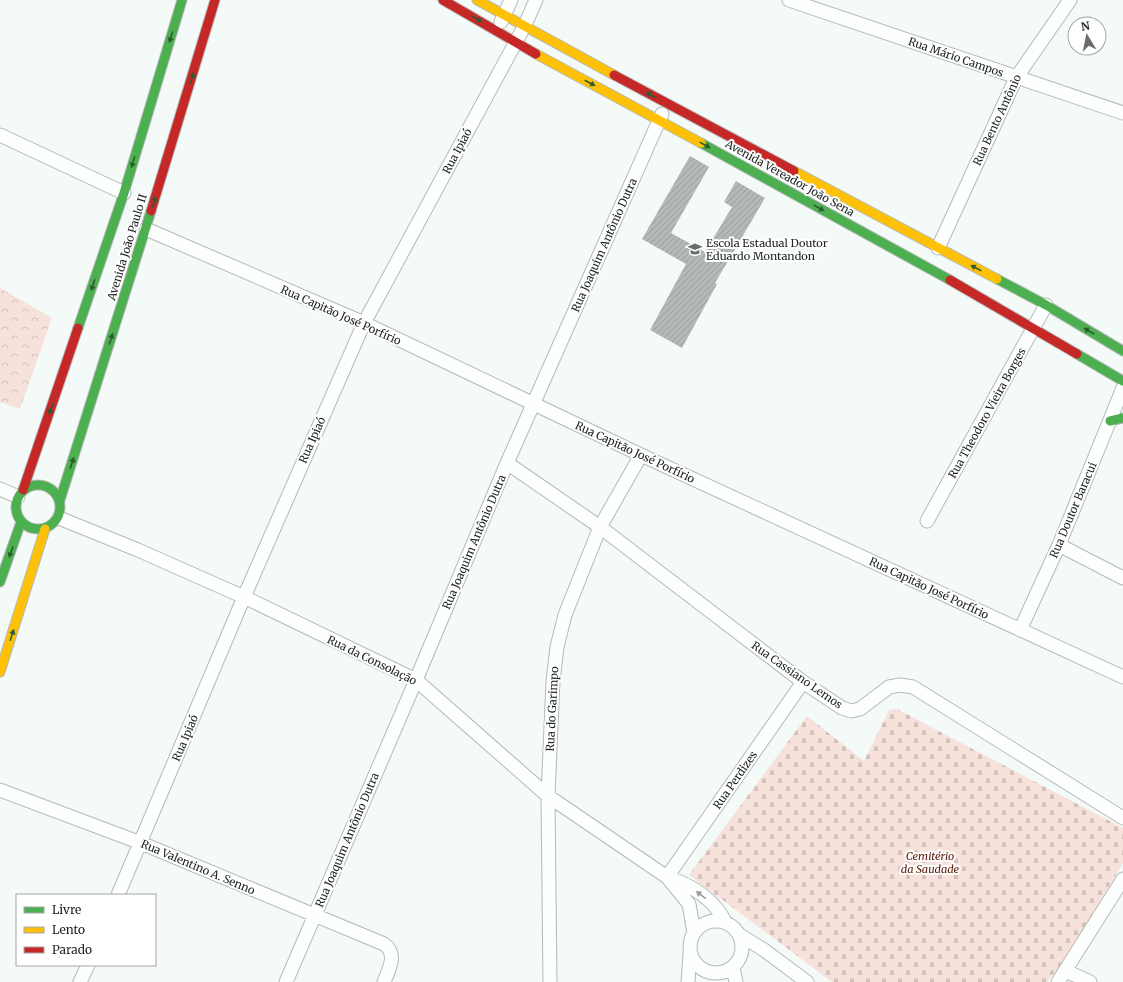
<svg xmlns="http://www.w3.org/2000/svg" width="1123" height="982" viewBox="0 0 1123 982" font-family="Merriweather,serif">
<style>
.forest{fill:url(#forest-crowns)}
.cemetery{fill:url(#cemetery-stones)}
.building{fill:url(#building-hatch)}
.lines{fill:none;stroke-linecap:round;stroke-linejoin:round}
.street-casing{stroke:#b4bab7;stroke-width:15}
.fast-casing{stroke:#b4bab7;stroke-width:11}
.slow-casing{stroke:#b4bab7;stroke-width:11}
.jam-casing{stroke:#b4bab7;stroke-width:11}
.street{stroke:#fdfefe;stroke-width:13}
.fast{stroke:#4caf50;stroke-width:9}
.slow{stroke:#ffc107;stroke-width:9}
.jam{stroke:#c62828;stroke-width:9}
.oneway{fill:#2f5b33}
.oneway2{fill:#989b9a}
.labels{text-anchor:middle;stroke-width:4;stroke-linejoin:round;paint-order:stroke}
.street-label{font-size:11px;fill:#1c231f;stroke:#fff}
.poi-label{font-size:11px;fill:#1c231f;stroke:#fff;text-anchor:start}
.park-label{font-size:11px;font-style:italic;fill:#591705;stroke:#fff}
</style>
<defs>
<pattern id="forest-crowns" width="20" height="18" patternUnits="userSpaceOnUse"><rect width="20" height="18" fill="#f7e2db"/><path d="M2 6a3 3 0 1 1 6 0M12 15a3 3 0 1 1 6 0" fill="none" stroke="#d3c2bc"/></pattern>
<pattern id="cemetery-stones" width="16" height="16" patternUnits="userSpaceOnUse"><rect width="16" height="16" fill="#f7e2db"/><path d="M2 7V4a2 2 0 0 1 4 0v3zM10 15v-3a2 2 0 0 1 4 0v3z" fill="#d3c2bc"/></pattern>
<pattern id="building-hatch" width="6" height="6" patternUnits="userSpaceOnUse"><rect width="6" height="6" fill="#b3b9b5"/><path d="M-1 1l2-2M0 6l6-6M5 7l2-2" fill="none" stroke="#999f9b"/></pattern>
</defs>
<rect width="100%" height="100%" fill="#f4faf7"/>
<path class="forest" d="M 0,288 L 52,318 L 20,409 L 0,402 Z"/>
<path class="cemetery" d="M 897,709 L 1123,828 L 1123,863 L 1062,964 L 1047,982 L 832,982 L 689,875 L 807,716 L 864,761 L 889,710 Z"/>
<path class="building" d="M 690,156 L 709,167 L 671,233 L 705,252 L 732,207 L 724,202 L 736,181 L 765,198 L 715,283 L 717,284 L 682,348 L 650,330 L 686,264 L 642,239 Z"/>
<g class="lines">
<defs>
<path id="street" d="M 789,0 L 1123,113
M 501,22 L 511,0
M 0,135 L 124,193
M 146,229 L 364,323 L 641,455 L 1123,677
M 938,248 L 1016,78 L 1070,0
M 507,463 L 600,527 L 803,682 L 842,708 L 851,711 L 860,709 L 889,687 L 900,685 L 913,687 L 1123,818
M 0,489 L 18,497
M 59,518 L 138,550 L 244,597 L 416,680 L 548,796 L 667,877 C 693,886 713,898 726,923
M 927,521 L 1046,305
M 1059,545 L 1123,578
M 1020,630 L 1059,545 L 1123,388
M 0,790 L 141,843 L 384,944 C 398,954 389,969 384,982
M 667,877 L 803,682
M 667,877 L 689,904 L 694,933
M 118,895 L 244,597 L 364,323 L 525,25 L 536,0
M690 947a26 26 0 1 1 52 0a26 26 0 1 1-52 0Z
M 740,935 L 764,950 L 807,982
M 733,968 L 736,982
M 1066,971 L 1090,982
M 80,982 L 88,965
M 286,982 L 416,680 L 507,463 L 662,114
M 550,982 L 548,796 L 553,681 L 557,647 L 565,615 L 600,527 L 641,455
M 688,982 L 690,953
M 1058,982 L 1123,879"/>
<path id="fast" d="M 701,143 L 950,280
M 997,279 L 1046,305 L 1123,351
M 78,328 L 124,193 L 182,0
M 1077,354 L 1123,381
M 1110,421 L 1123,418
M16 507a22 22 0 1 1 44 0a22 22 0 1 1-44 0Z
M 60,500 L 151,211
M 0,582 L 21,522"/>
<path id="slow" d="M 477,0 L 614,75
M 536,54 L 701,143
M 794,171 L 997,279
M 0,672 L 45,529"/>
<path id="jam" d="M 443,0 L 536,54
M 614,75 L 794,171
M 151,211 L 215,0
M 950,280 L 1077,354
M 23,490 L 78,328"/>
</defs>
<use href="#street" class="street-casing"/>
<use href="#fast" class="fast-casing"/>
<use href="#slow" class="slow-casing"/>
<use href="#jam" class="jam-casing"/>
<use href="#street" class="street"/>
<use href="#fast" class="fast"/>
<use href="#slow" class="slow"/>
<use href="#jam" class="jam"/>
</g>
<defs><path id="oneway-solid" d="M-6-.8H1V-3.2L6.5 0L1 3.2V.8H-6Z"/></defs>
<g class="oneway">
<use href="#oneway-solid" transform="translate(477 19) rotate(29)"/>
<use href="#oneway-solid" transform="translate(171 37) rotate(107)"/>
<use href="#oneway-solid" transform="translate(192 78) rotate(-73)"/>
<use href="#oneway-solid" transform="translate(590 83) rotate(28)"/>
<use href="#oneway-solid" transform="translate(651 95) rotate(-151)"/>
<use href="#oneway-solid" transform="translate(705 145) rotate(29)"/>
<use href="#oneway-solid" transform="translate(133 162) rotate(107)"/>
<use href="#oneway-solid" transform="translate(154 202) rotate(-73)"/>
<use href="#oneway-solid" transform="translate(819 208) rotate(29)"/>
<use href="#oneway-solid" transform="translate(976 268) rotate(-152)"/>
<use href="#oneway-solid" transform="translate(93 285) rotate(109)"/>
<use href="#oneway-solid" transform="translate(1089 331) rotate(-149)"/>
<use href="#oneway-solid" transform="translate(111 339) rotate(-72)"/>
<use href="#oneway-solid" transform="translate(51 409) rotate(109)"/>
<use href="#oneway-solid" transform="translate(72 463) rotate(-72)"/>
<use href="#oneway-solid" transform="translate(11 552) rotate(110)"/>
<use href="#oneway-solid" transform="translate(12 635) rotate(-72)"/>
</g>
<use class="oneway2" href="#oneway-solid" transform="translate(701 895) rotate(-143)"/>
<defs>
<symbol id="school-bare" viewBox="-9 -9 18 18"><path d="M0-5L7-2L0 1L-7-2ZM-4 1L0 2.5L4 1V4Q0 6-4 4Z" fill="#686e6b" stroke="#fff" stroke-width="2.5" paint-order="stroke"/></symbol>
</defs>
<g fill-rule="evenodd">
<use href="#school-bare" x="685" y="239" width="20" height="20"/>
</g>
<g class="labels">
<g class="street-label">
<text transform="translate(956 57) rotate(19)" y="4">Rua Mário Campos</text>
<text transform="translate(997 120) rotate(-65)" y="4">Rua Bento Antônio</text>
<text transform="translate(457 151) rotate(-62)" y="4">Rua Ipiaó</text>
<text transform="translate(790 178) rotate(29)" y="4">Avenida Vereador João Sena</text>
<text transform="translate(604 245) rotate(-66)" y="4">Rua Joaquim Antônio Dutra</text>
<text transform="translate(127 247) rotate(-73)" y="4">Avenida João Paulo II</text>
<text transform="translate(341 315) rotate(24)" y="4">Rua Capitão José Porfírio</text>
<text transform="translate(987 413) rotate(-61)" y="4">Rua Theodoro Vieira Borges</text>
<text transform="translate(312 440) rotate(-66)" y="4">Rua Ipiaó</text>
<text transform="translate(635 452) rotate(25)" y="4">Rua Capitão José Porfírio</text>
<text transform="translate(1073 510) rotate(-67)" y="4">Rua Doutor Baracui</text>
<text transform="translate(474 542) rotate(-67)" y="4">Rua Joaquim Antônio Dutra</text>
<text transform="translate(929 588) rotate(25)" y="4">Rua Capitão José Porfírio</text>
<text transform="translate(372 660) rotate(26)" y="4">Rua da Consolação</text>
<text transform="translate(797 675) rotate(35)" y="4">Rua Cassiano Lemos</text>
<text transform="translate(552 709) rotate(-87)" y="4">Rua do Garimpo</text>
<text transform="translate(185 738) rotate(-67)" y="4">Rua Ipiaó</text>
<text transform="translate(735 780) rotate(-55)" y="4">Rua Perdizes</text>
<text transform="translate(347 840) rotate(-67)" y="4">Rua Joaquim Antônio Dutra</text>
<text transform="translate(198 867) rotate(23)" y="4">Rua Valentino A. Senno</text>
</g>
<g class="poi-label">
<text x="706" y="247">Escola Estadual Doutor<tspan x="706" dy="13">Eduardo Montandon</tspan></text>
</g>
<g class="park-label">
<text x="930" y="860">Cemitério<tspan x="930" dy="13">da Saudade</tspan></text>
</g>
</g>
<rect x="16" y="894" width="140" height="72" fill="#ffffff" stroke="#a4a7a5"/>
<rect x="24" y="907" width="20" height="6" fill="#4caf50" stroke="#a4a7a5"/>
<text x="52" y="914" font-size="12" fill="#1c231f">Livre</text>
<rect x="24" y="927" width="20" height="6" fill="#ffc107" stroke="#a4a7a5"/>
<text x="52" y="934" font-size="12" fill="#1c231f">Lento</text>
<rect x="24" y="947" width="20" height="6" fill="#c62828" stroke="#a4a7a5"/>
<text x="52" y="954" font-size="12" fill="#1c231f">Parado</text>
<g transform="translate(1087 36) rotate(350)"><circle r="19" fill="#ffffff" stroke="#a4a7a5"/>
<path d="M0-3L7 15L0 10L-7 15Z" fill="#686e6b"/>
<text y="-6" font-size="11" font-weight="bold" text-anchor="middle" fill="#1c231f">N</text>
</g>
</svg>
